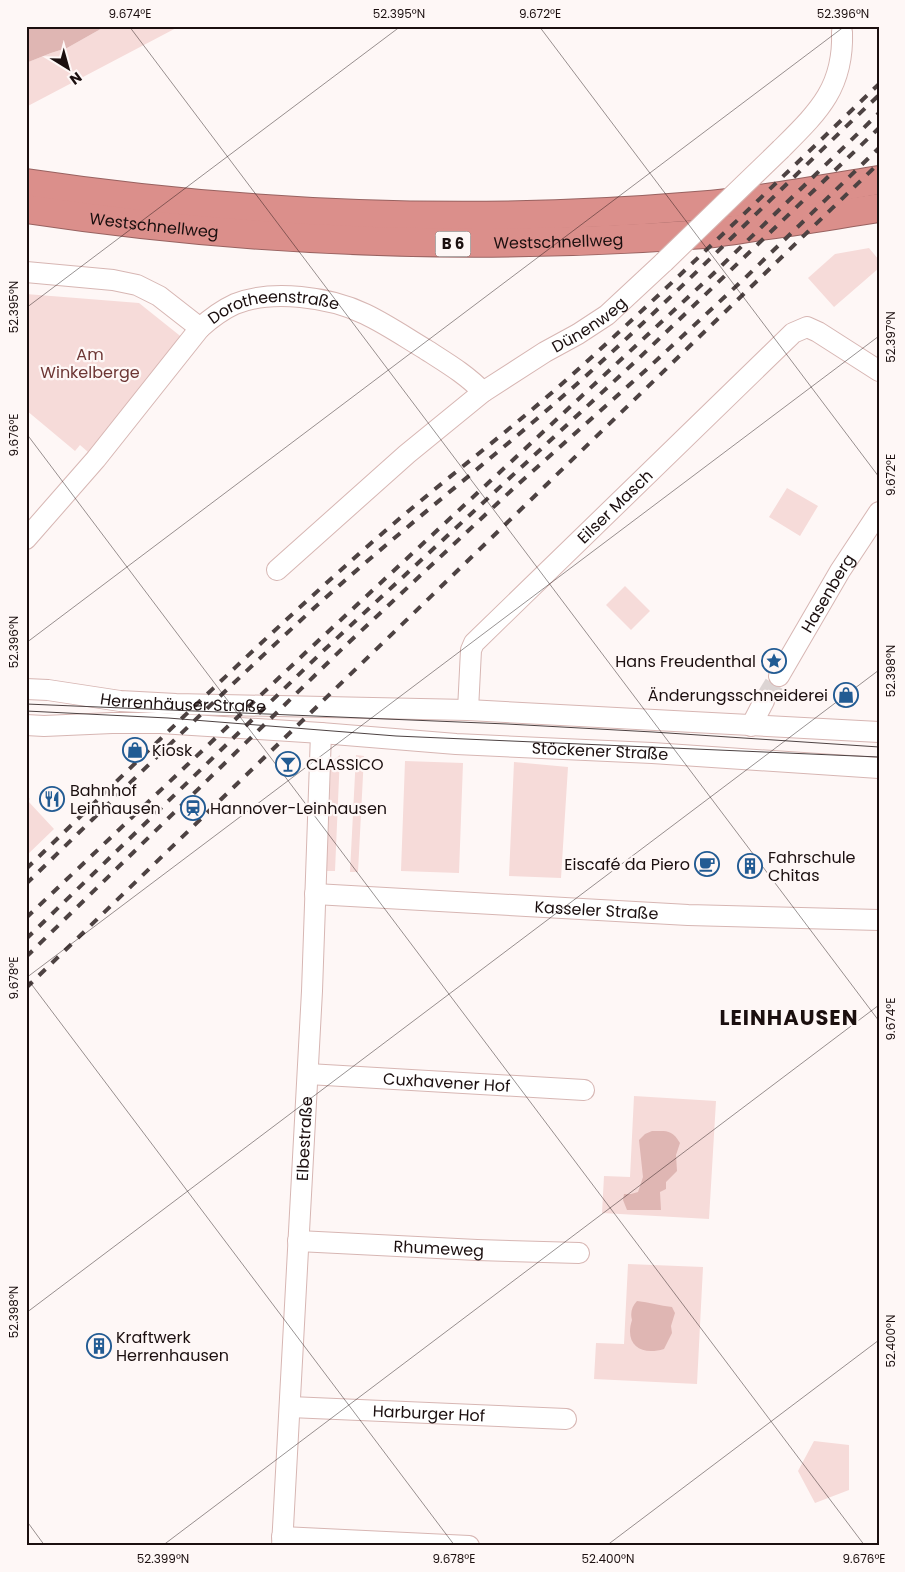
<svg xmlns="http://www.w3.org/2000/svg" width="905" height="1572" viewBox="0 0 905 1572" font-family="Poppins,sans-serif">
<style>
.green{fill:#f6dbd9}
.water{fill:#dfb6b3}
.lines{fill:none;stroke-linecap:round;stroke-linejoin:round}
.minor-tunnel{stroke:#dcd4d3;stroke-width:20;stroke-dasharray:20 10;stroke-linecap:butt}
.minor-casing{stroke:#d7b6b3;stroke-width:22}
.highway-casing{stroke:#986260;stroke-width:30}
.minor{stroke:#fff;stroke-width:20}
.highway{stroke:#db8f8b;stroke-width:28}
.tram{stroke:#4d4242;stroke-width:1}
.rail{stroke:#4d4242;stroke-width:4;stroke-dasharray:9 9;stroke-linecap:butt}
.minor-bridge-casing{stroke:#d7b6b3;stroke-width:22;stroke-linecap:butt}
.minor-bridge{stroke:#fff;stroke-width:20}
.ticks{fill:none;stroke:#1b0f0f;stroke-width:1;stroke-opacity:0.45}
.labels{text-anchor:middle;stroke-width:4.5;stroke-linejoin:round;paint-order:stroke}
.shield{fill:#fef7f6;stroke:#5f5554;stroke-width:1}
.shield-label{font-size:15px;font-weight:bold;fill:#1b0f0f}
.street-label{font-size:16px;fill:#1b0f0f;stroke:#fef7f6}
.park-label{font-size:16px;fill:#6d3634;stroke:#fef7f6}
.poi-label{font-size:16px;fill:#1b0f0f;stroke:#fef7f6;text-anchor:start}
.district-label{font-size:21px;font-weight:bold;letter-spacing:1px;fill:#1b0f0f;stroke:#fef7f6}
.neatline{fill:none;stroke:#1b0f0f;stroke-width:2}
.ticks-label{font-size:12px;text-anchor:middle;fill:#1b0f0f}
</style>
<rect width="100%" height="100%" fill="#fef7f6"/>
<path class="green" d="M 106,26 L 180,26 L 26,107 L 26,63 L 51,53 L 67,48 Z
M 869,248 L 879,260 L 879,268 L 834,307 L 808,278 L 835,254 Z
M 26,294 L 139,303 L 189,343 L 96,459 L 80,445 L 75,451 L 26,410 Z
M 787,488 L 818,506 L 800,536 L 769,517 Z
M 625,586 L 650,611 L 631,630 L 606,605 Z
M 340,755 L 335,871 L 326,871 L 331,762 Z
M 356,755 L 364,756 L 358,872 L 350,872 Z
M 405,761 L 463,763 L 459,873 L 401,871 Z
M 514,762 L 568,767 L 561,878 L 509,876 Z
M 26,795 L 30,799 L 28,801 L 54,829 L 26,856 Z
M 634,1096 L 716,1101 L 709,1219 L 602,1213 L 604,1176 L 630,1177 Z
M 628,1264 L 703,1267 L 697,1384 L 594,1379 L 596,1343 L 624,1344 Z
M 814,1441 L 849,1445 L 849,1490 L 815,1503 L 798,1471 Z"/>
<path class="water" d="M 26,26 L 106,26 L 67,48 L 51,53 L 26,63 Z
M 652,1131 C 666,1131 672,1129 680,1143 L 676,1155 L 677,1171 L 666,1182 L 666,1189 L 660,1192 L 661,1210 L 627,1210 L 623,1200 L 624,1194 L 631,1194 L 638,1192 L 643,1177 L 639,1140 L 645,1134 Z
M 637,1301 C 649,1302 660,1306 672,1307 L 675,1313 L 671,1326 L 672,1333 L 664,1349 C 641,1356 624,1345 632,1320 C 630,1313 632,1306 637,1301 Z"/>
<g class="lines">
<path class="minor-tunnel" d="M 764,701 L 779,676"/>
<defs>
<g id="minor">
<path d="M 781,149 C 818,112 844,88 842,32"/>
<path id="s1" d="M 26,272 L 113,280 L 137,285 L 159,296 L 200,328 C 210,319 222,310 235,304 C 272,289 330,297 365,314 C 386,324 405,337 425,349 C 445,362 466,374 483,392"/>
<path d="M 26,539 L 96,459 L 200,328"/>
<path id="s2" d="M 277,570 L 407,454 L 483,392 L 545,352 L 578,334 L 607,315 L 664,262"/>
<path id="s3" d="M 779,676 L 840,571 L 879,512"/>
<path id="s4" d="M 26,689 L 48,690 L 120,701 L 176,704 L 468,710 L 879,732"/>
<path id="s5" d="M 468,710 L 471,650 L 474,643 L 793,333 L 807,327 L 818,332 L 879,371"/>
<path id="s6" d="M 26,725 L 44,726 L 112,723 L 160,723 L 321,733 L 456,744 L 652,753 L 879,768"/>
<path d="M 751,726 L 764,701"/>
<path id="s7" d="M 315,894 L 688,915 L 879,920"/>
<path id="s8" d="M 308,1074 L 584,1090"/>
<path id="s9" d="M 298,1241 L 477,1250 L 579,1253"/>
<path id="s10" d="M 290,1407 L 566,1419"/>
<path d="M 282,1537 L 469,1546"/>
<path id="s11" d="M 282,1546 L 312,991 L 321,733"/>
</g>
<g id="highway">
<path d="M 26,183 C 248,216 472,225 696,206 C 757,201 818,190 879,180"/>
<path id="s12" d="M 26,209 C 251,243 478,251 704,234 C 723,232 741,229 760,226 C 799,221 839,214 879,208"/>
</g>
</defs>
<use href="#minor" class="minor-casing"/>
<use href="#highway" class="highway-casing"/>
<use href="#minor" class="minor"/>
<use href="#highway" class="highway"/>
<path class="tram" d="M 26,704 L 507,724 L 653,732 L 879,747
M 26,711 L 168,718 L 396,736 L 879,757"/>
<path class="rail" d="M 26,869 C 139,760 251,649 369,545 C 439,483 514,428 583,365 C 684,273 781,178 879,84
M 26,884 C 121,792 215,699 313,609 C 402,528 498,455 588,374 C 687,284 781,188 879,95
M 26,918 L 303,655 L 712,275 L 879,113
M 26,939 L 322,652 L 637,360 L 879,128
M 26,957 L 345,646 L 516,486 L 646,370 L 745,278 L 879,148
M 26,988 L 879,163"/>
<defs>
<path id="minor-bridge" d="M 664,262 L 781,149"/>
</defs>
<use href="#minor-bridge" class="minor-bridge-casing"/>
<use href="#minor-bridge" class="minor-bridge"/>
</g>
<path class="ticks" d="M 129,26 L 879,1021M 539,26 L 879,477M 26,308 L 401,26M 26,433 L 865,1546M 26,643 L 845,26M 26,977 L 455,1546M 26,978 L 879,336M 26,1313 L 879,670M 26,1520 L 45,1546M 162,1546 L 879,1005M 606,1546 L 879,1340"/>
<defs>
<symbol id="sight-ring" viewBox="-11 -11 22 22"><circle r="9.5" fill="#fef7f6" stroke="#225b93" stroke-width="1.5"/><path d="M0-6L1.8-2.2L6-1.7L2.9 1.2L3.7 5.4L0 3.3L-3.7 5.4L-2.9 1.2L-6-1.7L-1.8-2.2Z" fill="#225b93"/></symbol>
<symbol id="shop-ring" viewBox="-11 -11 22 22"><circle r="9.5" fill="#fef7f6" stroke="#225b93" stroke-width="1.5"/><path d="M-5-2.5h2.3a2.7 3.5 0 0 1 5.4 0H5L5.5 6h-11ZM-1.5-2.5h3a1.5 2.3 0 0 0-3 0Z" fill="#225b93"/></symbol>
<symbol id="bar-ring" viewBox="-11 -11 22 22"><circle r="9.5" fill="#fef7f6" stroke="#225b93" stroke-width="1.5"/><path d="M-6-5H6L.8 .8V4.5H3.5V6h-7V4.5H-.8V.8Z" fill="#225b93"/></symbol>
<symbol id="restaurant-ring" viewBox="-11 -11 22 22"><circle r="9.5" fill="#fef7f6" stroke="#225b93" stroke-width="1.5"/><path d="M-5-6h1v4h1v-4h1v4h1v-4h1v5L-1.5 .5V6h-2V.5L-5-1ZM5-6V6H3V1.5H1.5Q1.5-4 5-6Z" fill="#225b93"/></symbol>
<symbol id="station-ring" viewBox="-11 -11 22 22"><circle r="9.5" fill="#fef7f6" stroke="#225b93" stroke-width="1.5"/><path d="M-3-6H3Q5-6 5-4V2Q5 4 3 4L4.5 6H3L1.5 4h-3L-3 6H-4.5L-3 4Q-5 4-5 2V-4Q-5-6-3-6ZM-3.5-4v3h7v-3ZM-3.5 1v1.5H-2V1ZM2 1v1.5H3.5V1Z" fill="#225b93"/></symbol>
<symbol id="cafe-ring" viewBox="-11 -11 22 22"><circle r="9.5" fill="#fef7f6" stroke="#225b93" stroke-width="1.5"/><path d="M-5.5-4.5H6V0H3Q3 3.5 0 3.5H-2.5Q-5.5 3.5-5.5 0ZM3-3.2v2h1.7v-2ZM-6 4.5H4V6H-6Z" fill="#225b93"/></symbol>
<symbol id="building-ring" viewBox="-11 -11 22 22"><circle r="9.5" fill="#fef7f6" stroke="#225b93" stroke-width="1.5"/><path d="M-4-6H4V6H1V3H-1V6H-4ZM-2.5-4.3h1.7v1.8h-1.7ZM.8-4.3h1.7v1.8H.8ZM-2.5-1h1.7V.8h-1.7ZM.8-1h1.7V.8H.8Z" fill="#225b93"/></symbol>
</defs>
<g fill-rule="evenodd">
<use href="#sight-ring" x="760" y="647" width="28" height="28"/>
<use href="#shop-ring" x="832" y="681" width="28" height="28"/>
<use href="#shop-ring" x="121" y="736" width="28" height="28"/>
<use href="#bar-ring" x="274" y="750" width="28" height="28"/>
<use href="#restaurant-ring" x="38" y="785" width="28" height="28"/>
<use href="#station-ring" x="179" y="794" width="28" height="28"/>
<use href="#cafe-ring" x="693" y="850" width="28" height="28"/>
<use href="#building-ring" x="736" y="852" width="28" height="28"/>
<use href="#building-ring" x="85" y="1332" width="28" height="28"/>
</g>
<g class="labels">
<rect class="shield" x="435.5" y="231.5" width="35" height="25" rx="4"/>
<g class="shield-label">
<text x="453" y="249">B 6</text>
</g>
<g class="street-label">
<text dy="6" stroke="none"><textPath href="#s12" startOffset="129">Westschnellweg</textPath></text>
<text dy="6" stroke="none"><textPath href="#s12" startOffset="534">Westschnellweg</textPath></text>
<text dy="6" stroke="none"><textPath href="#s1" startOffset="269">Dorotheenstraße</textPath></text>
<text dy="6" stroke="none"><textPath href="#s2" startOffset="398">Dünenweg</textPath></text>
<text dy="6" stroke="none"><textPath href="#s5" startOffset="264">Eilser Masch</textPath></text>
<text dy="6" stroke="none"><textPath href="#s3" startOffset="96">Hasenberg</textPath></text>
<text dy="6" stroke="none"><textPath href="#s4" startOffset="158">Herrenhäuser Straße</textPath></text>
<text dy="6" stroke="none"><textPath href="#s6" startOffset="575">Stöckener Straße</textPath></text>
<text dy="6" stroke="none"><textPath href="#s7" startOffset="282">Kasseler Straße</textPath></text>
<text dy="6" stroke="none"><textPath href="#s8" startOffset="139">Cuxhavener Hof</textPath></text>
<text dy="6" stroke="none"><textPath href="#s11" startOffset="408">Elbestraße</textPath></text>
<text dy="6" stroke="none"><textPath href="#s9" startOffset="141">Rhumeweg</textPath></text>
<text dy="6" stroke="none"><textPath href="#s10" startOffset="139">Harburger Hof</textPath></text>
</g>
<g class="park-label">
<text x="90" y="360">Am<tspan x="90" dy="18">Winkelberge</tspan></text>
</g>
<g class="poi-label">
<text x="756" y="667" text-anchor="end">Hans Freudenthal</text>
<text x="828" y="701" text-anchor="end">Änderungsschneiderei</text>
<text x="152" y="756">Kiosk</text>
<text x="306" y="770">CLASSICO</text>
<text x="70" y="796">Bahnhof<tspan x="70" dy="18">Leinhausen</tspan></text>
<text x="210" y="814">Hannover-Leinhausen</text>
<text x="768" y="863">Fahrschule<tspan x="768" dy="18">Chitas</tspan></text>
<text x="690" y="870" text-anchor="end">Eiscafé da Piero</text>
<text x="116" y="1343">Kraftwerk<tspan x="116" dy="18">Herrenhausen</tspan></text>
</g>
<g class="district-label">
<text x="789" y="1025">LEINHAUSEN</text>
</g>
</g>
<rect width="905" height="1572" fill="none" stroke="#fef7f6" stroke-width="55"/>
<g transform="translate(68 68) rotate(143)" stroke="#fef7f6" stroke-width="4" paint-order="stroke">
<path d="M0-4L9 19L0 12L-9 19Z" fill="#1b0f0f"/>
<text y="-8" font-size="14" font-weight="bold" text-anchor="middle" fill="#1b0f0f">N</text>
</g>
<rect x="28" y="28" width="850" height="1516" class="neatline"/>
<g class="ticks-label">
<text x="130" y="18">9.674°E</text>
<text x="399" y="18">52.395°N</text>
<text x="540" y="18">9.672°E</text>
<text x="843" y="18">52.396°N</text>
<text transform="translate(14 307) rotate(-90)" y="4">52.395°N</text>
<text transform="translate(891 337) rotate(-90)" y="4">52.397°N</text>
<text transform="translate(14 435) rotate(-90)" y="4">9.676°E</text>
<text transform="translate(891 475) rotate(-90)" y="4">9.672°E</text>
<text transform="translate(14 642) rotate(-90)" y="4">52.396°N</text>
<text transform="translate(891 671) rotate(-90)" y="4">52.398°N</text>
<text transform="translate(14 978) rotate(-90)" y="4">9.678°E</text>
<text transform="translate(891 1019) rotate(-90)" y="4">9.674°E</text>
<text transform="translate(14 1312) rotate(-90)" y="4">52.398°N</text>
<text transform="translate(891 1341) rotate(-90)" y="4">52.400°N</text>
<text x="163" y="1563">52.399°N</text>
<text x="454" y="1563">9.678°E</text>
<text x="608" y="1563">52.400°N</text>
<text x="864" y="1563">9.676°E</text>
</g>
</svg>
